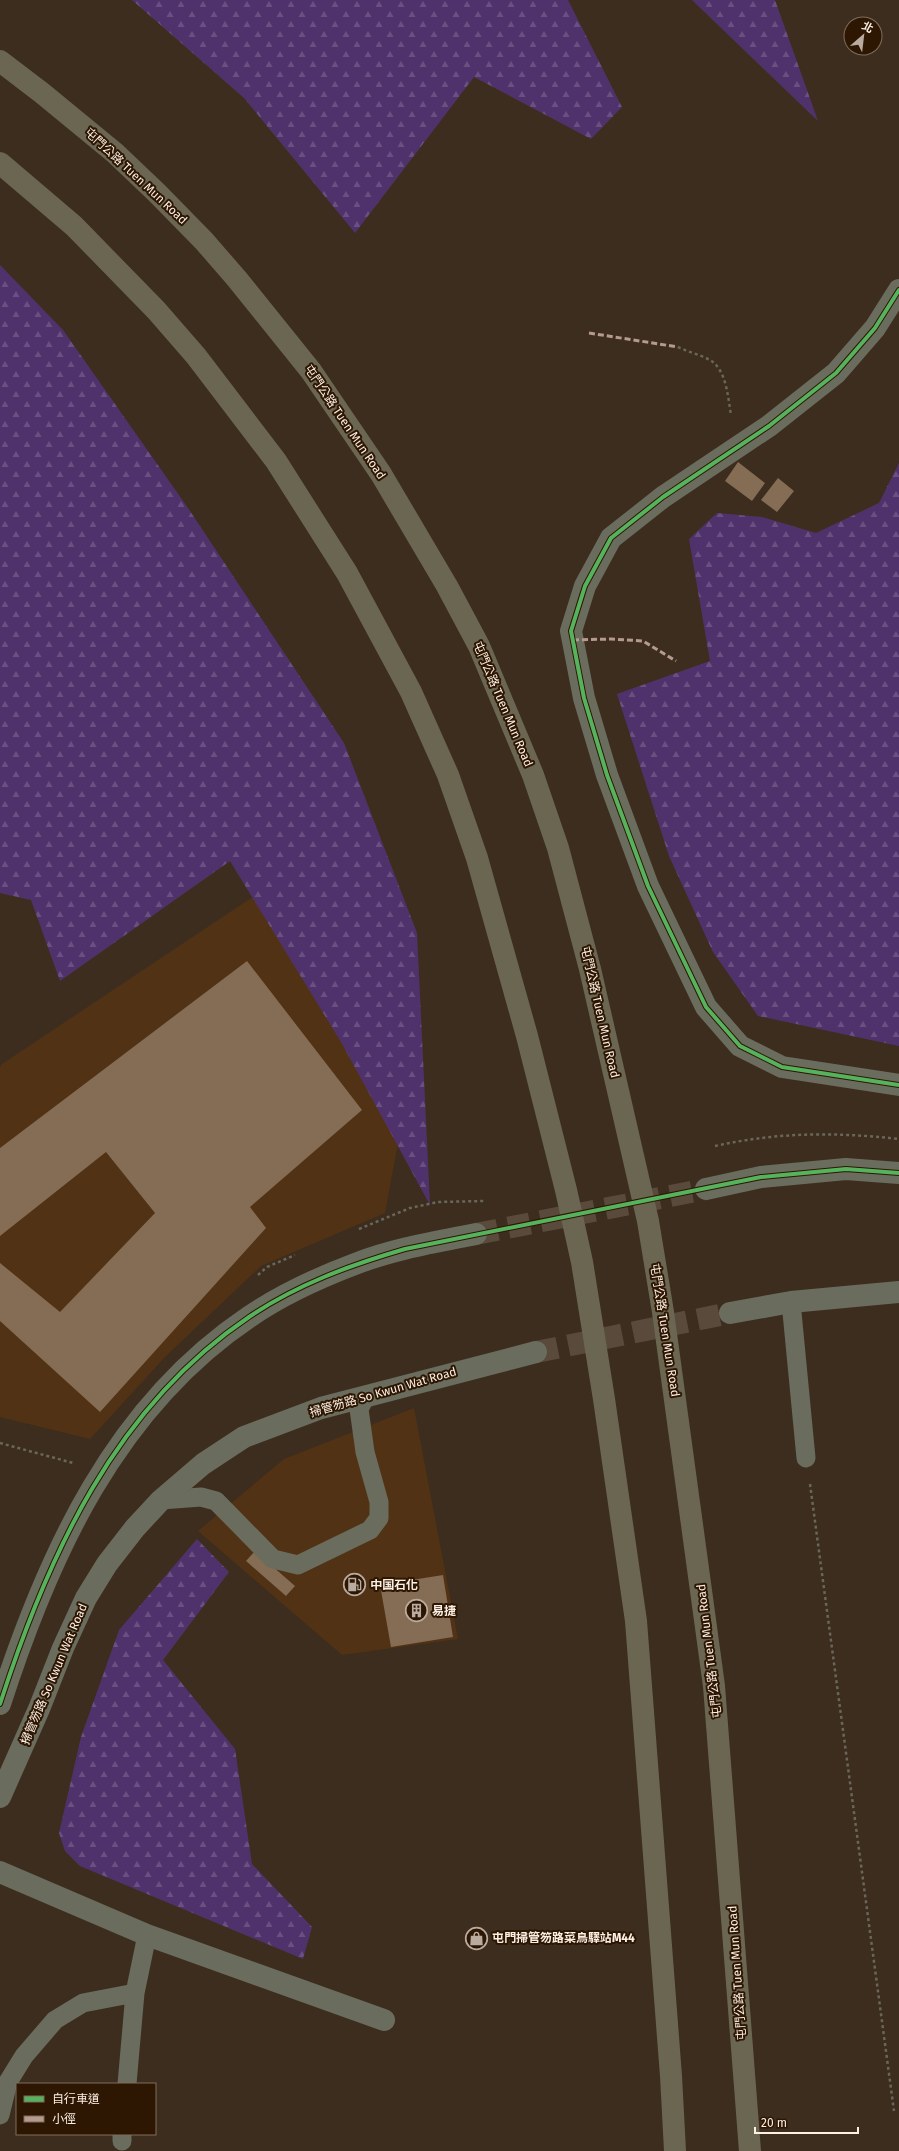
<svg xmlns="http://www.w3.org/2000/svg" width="899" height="2151" viewBox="0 0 899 2151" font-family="'Fira Sans','Noto Sans TC',sans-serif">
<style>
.built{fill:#513214}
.forest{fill:url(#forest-firs)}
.building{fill:#856c54}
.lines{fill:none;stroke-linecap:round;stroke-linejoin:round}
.tertiary-tunnel{stroke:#5a4a3c;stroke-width:22;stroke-dasharray:22 11;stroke-linecap:butt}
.path{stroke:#69675a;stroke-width:2.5;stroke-dasharray:3 3;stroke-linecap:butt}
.service{stroke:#6a6c5d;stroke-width:19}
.minor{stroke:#6a6c5d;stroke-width:22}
.tertiary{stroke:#6a6c5d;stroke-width:22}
.motorway{stroke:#6b6651;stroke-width:22}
.quiet{stroke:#b69a8f;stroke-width:3;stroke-dasharray:6 3;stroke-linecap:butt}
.cycleway-casing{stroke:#2d1602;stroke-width:6}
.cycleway{stroke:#56b35d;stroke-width:4}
.labels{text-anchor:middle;stroke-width:4;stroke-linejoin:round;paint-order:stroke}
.street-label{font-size:12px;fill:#fcefe4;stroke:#2d1602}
.poi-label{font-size:12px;font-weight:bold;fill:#fcefe4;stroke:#2d1602;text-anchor:start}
</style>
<defs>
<pattern id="forest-firs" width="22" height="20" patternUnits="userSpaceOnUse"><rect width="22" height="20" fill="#4f326c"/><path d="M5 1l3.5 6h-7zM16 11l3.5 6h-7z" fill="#695081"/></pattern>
</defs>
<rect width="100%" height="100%" fill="#3d2d1e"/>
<path class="built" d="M 266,888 L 407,1094 L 385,1213 L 261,1266 L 165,1357 L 90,1439 L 0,1417 L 0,1067 L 2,1064 Z
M 414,1408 L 458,1639 L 342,1655 L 198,1531 L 284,1459 Z"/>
<path class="forest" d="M 132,0 L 568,0 L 622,107 L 591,139 L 474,77 L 355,233 L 244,98 Z
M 692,0 L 775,0 L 818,121 Z
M 0,265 L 63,330 L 188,508 L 344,743 L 417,933 L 430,1205 L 341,1042 L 230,861 L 60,981 L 31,900 L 0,893 Z
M 899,463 L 899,1046 L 758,1016 L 713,952 L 669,856 L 617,694 L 710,661 L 689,539 L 717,513 L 762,517 L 816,533 L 879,503 Z
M 197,1539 L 229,1572 L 163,1660 L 235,1749 L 252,1864 L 312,1927 L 303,1959 L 80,1866 L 65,1851 L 59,1833 L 81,1737 L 119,1630 Z"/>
<path class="building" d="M 738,462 L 765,483 L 752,501 L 725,481 Z
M 778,478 L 794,491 L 777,512 L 761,500 Z
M 247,961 L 362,1110 L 250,1207 L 266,1228 L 100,1412 L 0,1321 L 0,1263 L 60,1312 L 155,1213 L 106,1152 L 0,1236 L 0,1148 Z
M 255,1551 L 295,1586 L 286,1596 L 246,1561 Z
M 443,1575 L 453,1637 L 391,1647 L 380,1585 Z"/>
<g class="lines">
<path class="tertiary-tunnel" d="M 476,1234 L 706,1189
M 536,1352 L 730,1313"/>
<path class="path" d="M 678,347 C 688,352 701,355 710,360 C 727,370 728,399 731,415
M 715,1146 C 778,1132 835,1132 899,1139
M 359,1229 L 410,1208 L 438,1202 L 486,1201
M 258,1275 L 267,1267 L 295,1255
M 0,1443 L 73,1463
M 810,1484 L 894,2111"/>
<path class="service" d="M 791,1302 L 806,1458
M 161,1500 L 201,1497 L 216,1501 L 273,1559 L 298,1565 L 370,1530 L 379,1518 L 379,1502 L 365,1452 L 359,1409 L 366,1396
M 127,2084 L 135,1993
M 0,2115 L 8,2082 L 24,2056 L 55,2020 L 83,2003 L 135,1993 L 147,1935
M 122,2141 L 122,2134"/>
<path class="minor" d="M 899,290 L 875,328 L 836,373 L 769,426 L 663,497 L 611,538 L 585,586 L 571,631 L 584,698 L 607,775 L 648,886 L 706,1007 L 740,1046 L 782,1067 L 899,1085
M 0,1872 L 147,1935 L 384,2020"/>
<path class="tertiary" d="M 706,1189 L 761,1177 L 846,1169 L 899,1173
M 730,1313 L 791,1302 L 899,1292
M 0,1704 C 48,1555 115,1407 249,1317 C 281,1295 318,1278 355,1264 C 393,1249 436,1242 476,1234
M 0,1797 L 39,1709 L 63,1648 L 86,1598 L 107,1564 L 135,1528 L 161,1500 L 203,1464 L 244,1437 L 321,1408 L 536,1352"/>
<path class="motorway" d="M 0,61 L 42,93 L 115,153 L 157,193 L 204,241 L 237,279 L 311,371 L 381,474 L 447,586 L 479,646 L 533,775 L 558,848 L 590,969 L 648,1221 L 663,1312 L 714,1686 L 750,2151
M 0,163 L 74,226 L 156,310 L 196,356 L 276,461 L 347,573 L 411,692 L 448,775 L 477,858 L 527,1036 L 566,1190 L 582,1262 L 604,1399 L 636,1621 L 671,2076 L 675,2151"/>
<path class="quiet" d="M 589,333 L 678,347
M 573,640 L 611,639 L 643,641 L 676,661"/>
<defs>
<path id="cycleway" d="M 899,290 L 875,328 L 836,373 L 769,426 L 663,497 L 611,538 L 585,586 L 571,631 L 584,698 L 607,775 L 648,886 L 706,1007 L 740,1046 L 782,1067 L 899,1085
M 0,1704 C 48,1555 115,1407 249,1317 C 296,1285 350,1265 405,1249 L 761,1177 L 846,1169 L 899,1173"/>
</defs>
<use href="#cycleway" class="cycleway-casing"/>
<use href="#cycleway" class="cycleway"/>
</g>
<defs>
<symbol id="fuel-ring" viewBox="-11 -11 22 22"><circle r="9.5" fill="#2d1602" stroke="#b9ab9f" stroke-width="1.5"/><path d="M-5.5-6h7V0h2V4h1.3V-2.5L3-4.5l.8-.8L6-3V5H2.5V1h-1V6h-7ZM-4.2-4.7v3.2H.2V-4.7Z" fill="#b9ab9f"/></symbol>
<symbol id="building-ring" viewBox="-11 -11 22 22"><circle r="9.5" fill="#2d1602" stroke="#b9ab9f" stroke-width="1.5"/><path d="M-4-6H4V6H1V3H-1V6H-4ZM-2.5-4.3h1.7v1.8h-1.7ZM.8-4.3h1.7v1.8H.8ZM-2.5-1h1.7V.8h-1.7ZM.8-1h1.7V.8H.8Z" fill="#b9ab9f"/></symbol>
<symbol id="shop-ring" viewBox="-11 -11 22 22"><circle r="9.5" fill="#2d1602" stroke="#b9ab9f" stroke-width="1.5"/><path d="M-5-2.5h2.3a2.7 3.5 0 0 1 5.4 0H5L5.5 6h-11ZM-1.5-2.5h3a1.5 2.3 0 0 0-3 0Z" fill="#b9ab9f"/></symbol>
</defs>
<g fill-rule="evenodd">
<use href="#fuel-ring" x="342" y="1572" width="25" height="25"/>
<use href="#building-ring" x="404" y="1598" width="25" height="25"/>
<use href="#shop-ring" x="464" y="1926" width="25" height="25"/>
</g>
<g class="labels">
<g class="street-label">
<text transform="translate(136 176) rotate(43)" y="4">屯門公路 Tuen Mun Road</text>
<text transform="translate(345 422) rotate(56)" y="4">屯門公路 Tuen Mun Road</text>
<text transform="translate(503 704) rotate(67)" y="4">屯門公路 Tuen Mun Road</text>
<text transform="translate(600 1012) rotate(77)" y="4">屯門公路 Tuen Mun Road</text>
<text transform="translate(665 1330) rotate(81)" y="4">屯門公路 Tuen Mun Road</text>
<text transform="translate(383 1392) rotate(-16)" y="4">掃管笏路 So Kwun Wat Road</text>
<text transform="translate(709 1651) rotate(-97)" y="4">屯門公路 Tuen Mun Road</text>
<text transform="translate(54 1674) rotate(-67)" y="4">掃管笏路 So Kwun Wat Road</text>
<text transform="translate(737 1973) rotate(-94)" y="4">屯門公路 Tuen Mun Road</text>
</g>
<g class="poi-label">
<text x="370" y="1589">中国石化</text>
<text x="432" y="1615">易捷</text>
<text x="492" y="1942">屯門掃管笏路菜鳥驛站M44</text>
</g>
</g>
<rect x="16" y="2083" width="140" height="52" fill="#2d1602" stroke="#806d5c"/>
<rect x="24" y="2096" width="20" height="6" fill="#56b35d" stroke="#806d5c"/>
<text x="52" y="2103" font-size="12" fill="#fcefe4">自行車道</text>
<rect x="24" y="2116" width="20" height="6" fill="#b69a8f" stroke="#806d5c"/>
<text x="52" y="2123" font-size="12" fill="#fcefe4">小徑</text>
<g transform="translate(863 36) rotate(28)"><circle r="19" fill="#2d1602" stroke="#806d5c"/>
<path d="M0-3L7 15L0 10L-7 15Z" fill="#b9ab9f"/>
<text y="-6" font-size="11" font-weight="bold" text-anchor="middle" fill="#fcefe4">北</text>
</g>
<path d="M755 2127v6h103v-6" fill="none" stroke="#fcefe4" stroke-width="2"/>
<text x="761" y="2127" font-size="12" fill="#fcefe4" stroke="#2d1602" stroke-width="3" paint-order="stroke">20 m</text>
</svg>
